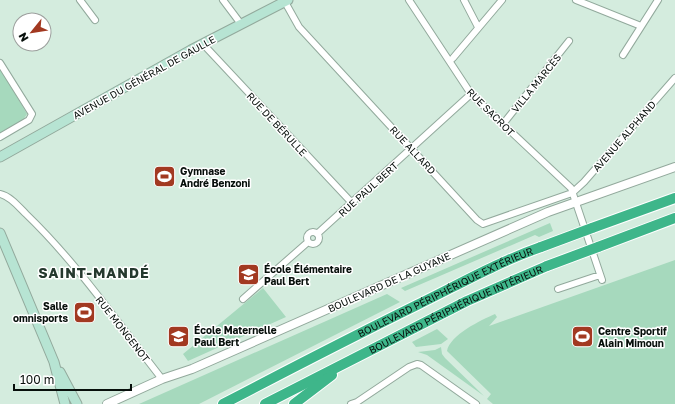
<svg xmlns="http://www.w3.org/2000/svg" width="675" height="404" viewBox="0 0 675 404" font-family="'Golos Text',sans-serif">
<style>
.green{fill:#a6d9bd}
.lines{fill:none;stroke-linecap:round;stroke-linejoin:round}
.minor-casing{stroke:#92a99c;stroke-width:8}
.tertiary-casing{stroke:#92a99c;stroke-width:10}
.secondary-casing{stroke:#92a99c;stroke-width:11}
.trunk-casing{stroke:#fff;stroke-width:12}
.minor{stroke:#fff;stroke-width:6}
.tertiary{stroke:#fff;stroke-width:8}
.secondary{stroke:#b7e4d3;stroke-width:9}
.trunk{stroke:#3eb68a;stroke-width:10}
.trunk-bridge-casing{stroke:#fff;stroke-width:12;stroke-linecap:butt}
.trunk-bridge{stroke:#3eb68a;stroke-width:10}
.labels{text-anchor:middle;stroke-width:3;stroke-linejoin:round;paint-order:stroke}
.street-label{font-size:10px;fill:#070f0b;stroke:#fff}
.poi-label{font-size:10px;font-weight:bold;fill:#070f0b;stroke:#fff;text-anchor:start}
.district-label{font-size:14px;font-weight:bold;letter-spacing:1px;fill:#25392e;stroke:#fff}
</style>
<rect width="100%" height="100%" fill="#d4ecde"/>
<path class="green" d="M 0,68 L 27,114 L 23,120 L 0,133 Z
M 550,223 L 553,231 L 539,237 L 535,235 L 405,291 L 401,288 Z
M 675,260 L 675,404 L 493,404 L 487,399 L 491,394 L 447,351 C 450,335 481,320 495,314 L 497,317 L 489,326 Z
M 263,288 L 286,317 L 188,361 L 183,354 Z
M 387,294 L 400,302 L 199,404 L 139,404 Z
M 437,329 L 448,339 L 441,344 L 416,347 L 412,342 Z
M 441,347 L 442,354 L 445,358 L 484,396 L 427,355 L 418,352 L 435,350 Z"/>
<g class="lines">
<defs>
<path id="minor" d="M 80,0 L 95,20
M 223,0 L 241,24
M 409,0 L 471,94 L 571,188 L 602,280
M 464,0 L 478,27
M 576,0 L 641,26
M 285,2 L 299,27 L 477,220 L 483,224 L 572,193 L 584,182 L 675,78
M 203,44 L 352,203
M 623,55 L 658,0
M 450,61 L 453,58 L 502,0
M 0,63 L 32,114 L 29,120 L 0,137
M 503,124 L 569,41
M 0,194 C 10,196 19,207 26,214 C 77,263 118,323 162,379
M307 238a6 6 0 1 1 12 0a6 6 0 1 1-12 0Z
M 317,234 L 471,94
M 558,289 L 600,275
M 243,299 L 308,242
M 351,404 L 357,402 L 409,367 L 417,364 L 421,365 L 476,404"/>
<path id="tertiary" d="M 107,404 L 162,379 L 192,369 L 548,212 L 675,167"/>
<path id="secondary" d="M 0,157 L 191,50 L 288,0
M 0,233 L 54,362 L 65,404
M 60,372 L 77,404"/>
<g id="trunk">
<path d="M 592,228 L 675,198"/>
<path d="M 598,247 L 675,218"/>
<path id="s1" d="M 223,404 C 288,370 352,337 417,305 C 458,285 498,262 541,247"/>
<path id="s2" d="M 265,404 L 467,301 L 547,266"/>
<path d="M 294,404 L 332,375"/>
</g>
</defs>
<use href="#minor" class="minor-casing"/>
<use href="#tertiary" class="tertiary-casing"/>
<use href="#secondary" class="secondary-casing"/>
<use href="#trunk" class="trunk-casing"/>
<use href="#minor" class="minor"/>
<use href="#tertiary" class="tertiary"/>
<use href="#secondary" class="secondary"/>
<use href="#trunk" class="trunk"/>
<defs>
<path id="trunk-bridge" d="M 541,247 L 592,228
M 547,266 L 598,247"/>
</defs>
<use href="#trunk-bridge" class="trunk-bridge-casing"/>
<use href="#trunk-bridge" class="trunk-bridge"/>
</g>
<defs>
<symbol id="stadium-square" viewBox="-11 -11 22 22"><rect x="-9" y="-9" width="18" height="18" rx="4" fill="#a23921" stroke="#fff"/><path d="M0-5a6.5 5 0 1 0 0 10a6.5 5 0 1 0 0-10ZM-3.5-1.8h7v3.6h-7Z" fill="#fff"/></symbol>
<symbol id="school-square" viewBox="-11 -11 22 22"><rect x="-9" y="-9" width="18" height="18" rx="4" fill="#a23921" stroke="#fff"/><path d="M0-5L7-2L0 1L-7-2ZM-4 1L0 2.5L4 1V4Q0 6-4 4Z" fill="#fff"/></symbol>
</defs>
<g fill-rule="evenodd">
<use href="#stadium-square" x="152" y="164" width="25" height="25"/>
<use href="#school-square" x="236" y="262" width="25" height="25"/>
<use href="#stadium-square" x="72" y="300" width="25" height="25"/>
<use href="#school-square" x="166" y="324" width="25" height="25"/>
<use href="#stadium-square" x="570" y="324" width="25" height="25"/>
</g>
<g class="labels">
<g class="street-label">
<text transform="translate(144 77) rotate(-29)" y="4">AVENUE DU GÉNÉRAL DE GAULLE</text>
<text transform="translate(536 83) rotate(-51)" y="4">VILLA MARCÈS</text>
<text transform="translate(491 112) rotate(45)" y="4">RUE SACROT</text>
<text transform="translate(277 124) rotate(47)" y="4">RUE DE BÉRULLE</text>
<text transform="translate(624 136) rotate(-49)" y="4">AVENUE ALPHAND</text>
<text transform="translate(413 150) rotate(47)" y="4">RUE ALLARD</text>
<text transform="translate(368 189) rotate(-42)" y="4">RUE PAUL BERT</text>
<text transform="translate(389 282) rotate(-24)" y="4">BOULEVARD DE LA GUYANE</text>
<text dy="4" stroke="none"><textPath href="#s1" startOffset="249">BOULEVARD PÉRIPHÉRIQUE EXTÉRIEUR</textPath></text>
<text dy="4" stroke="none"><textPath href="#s2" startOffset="213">BOULEVARD PÉRIPHÉRIQUE INTÉRIEUR</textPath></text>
<text transform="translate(123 329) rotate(52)" y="4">RUE MONGENOT</text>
</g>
<g class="poi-label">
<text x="180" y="175">Gymnase<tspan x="180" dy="12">André Benzoni</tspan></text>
<text x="264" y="273">École Élémentaire<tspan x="264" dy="12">Paul Bert</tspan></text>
<text x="68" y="310" text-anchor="end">Salle<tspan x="68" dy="12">omnisports</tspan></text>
<text x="194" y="334">École Maternelle<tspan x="194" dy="12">Paul Bert</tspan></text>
<text x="598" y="335">Centre Sportif<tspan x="598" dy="12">Alain Mimoun</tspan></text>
</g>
<g class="district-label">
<text x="94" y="278">SAINT-MANDÉ</text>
</g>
</g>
<g transform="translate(32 32) rotate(240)"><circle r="19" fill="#ffffff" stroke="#9c9f9d"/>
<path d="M0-3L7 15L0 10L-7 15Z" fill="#a23921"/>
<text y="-6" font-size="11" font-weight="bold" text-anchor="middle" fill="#070f0b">N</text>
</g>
<path d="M14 384v6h117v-6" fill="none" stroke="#070f0b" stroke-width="2"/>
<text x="20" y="384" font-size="12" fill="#070f0b" stroke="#ffffff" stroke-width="3" paint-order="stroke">100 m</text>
</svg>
